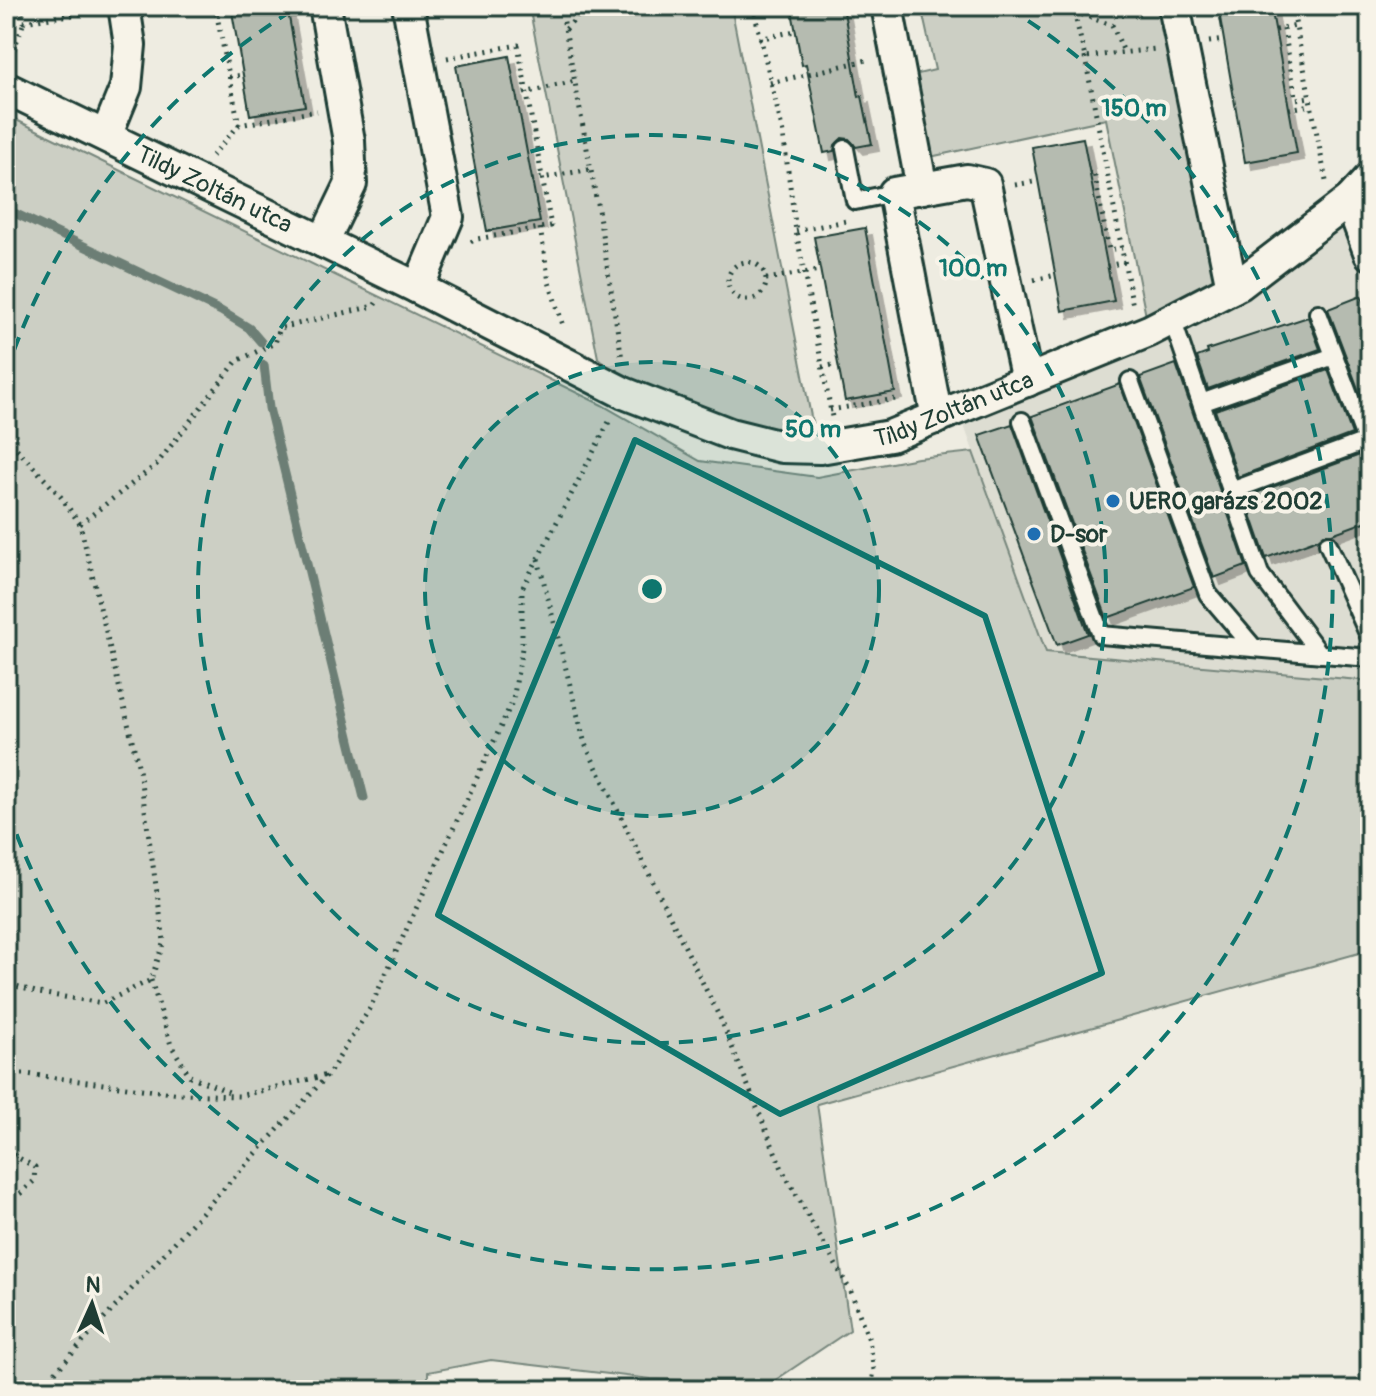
<svg xmlns="http://www.w3.org/2000/svg" width="1376" height="1396" viewBox="0 0 1376 1396" font-family="Pangolin,sans-serif">
<style>
.built{fill:#ddddd2}
.green{fill:#cccfc4;stroke:#76867c;stroke-width:2}
.lines{fill:none;stroke-linecap:round;stroke-linejoin:round}
.stream{stroke:#6c7e74;stroke-width:9}
.building{fill:#b5bbb0;stroke:#1f3d34;stroke-width:2;filter:url(#shadow)}
.lane-casing{stroke:#1f3d34;stroke-width:22}
.street-casing{stroke:#1f3d34;stroke-width:36}
.path{stroke:#1f3d34;stroke-width:5;stroke-dasharray:2 6;stroke-linecap:butt}
.lane{stroke:#f7f3e8;stroke-width:16}
.street{stroke:#f7f3e8;stroke-width:30}
.marked{fill:none;stroke:#0f766e;stroke-width:6;stroke-linejoin:round}
.ring{fill:none;stroke:#0f766e;stroke-width:4;stroke-dasharray:14 10}
.poi-dot{fill:#1f6fb2;stroke:#f7f3e8;stroke-width:3}
.labels{text-anchor:middle;stroke-width:8;stroke-linejoin:round;paint-order:stroke}
.street-label{font-size:24px;fill:#1f3d34;stroke:#f7f3e8}
.poi-label{font-size:24px;font-weight:bold;fill:#1f3d34;stroke:#f7f3e8;text-anchor:start}
.centre{fill:#0f766e;stroke:#f7f3e8;stroke-width:4}
.ring-label{font-size:24px;text-anchor:middle;font-weight:bold;fill:#0f766e;stroke:#f7f3e8;stroke-width:8;stroke-linejoin:round;paint-order:stroke}
</style>
<defs>
<filter id="shadow"><feDropShadow dx="7" dy="7" stdDeviation="0" flood-color="#0004"/></filter>
</defs>
<rect width="100%" height="100%" fill="#eeece1"/>
<filter id="ink" filterUnits="userSpaceOnUse"><feTurbulence type="fractalNoise" baseFrequency=".0125" numOctaves="2"/><feDisplacementMap in="SourceGraphic" scale="16" xChannelSelector="R" yChannelSelector="G"/><feConvolveMatrix kernelMatrix="1 2 1 2 8 2 1 2 1" color-interpolation-filters="sRGB"/></filter>
<g filter="url(#ink)">
<path class="built" d="M 1350,200 L 1370,254 L 1370,681 L 1046,652 L 958,409 L 1148,331 Z"/>
<path class="green" d="M 529,6 L 731,6 L 815,437 L 782,442 L 630,385 L 598,358 Z
M 921,6 L 1174,6 L 1232,288 L 1149,331 L 1106,119 L 916,160 L 901,78 L 935,70 Z
M 6,115 L 602,405 L 700,461 L 817,477 L 918,458 L 973,452 L 1046,652 L 1370,681 L 1370,950 L 817,1104 L 850,1330 L 771,1383 L 651,1379 L 491,1360 L 428,1372 L 428,1390 L 6,1390 Z"/>
<g class="lines">
<path class="stream" d="M 6,209 L 221,311 L 249,328 L 261,342
M 264,365 L 269,408 L 364,798"/>
</g>
<path class="building" d="M 231,6 L 287,6 L 305,106 L 250,115 Z
M 791,6 L 843,6 L 859,97 L 862,96 L 872,144 L 856,147 L 849,139 L 842,138 L 835,145 L 834,151 L 824,153 L 806,64 L 802,65 Z
M 1218,6 L 1271,6 L 1297,153 L 1245,162 Z
M 509,56 L 540,222 L 487,231 L 456,66 Z
M 1083,138 L 1114,301 L 1062,311 L 1032,147 Z
M 865,228 L 895,392 L 845,401 L 814,237 Z
M 1361,296 L 1370,320 L 1370,420 L 1328,309 Z
M 1308,317 L 1320,349 L 1208,389 L 1197,357 L 1208,353 L 1207,350 Z
M 1176,364 L 1246,566 L 1214,578 L 1140,377 Z
M 1328,370 L 1352,434 L 1238,477 L 1215,410 Z
M 1120,384 L 1194,587 L 1107,618 L 1032,416 Z
M 1012,424 L 1088,634 L 1057,645 L 979,435 Z
M 1360,455 L 1370,462 L 1370,520 L 1332,534 L 1324,534 L 1318,539 L 1266,558 L 1245,497 Z"/>
<g class="lines">
<defs>
<path id="lane" d="M 845,149 L 855,201 L 894,193
M 1318,313 L 1370,451
M 1172,319 L 1260,574 L 1320,654
M 1130,381 L 1208,594 L 1254,648
M 1201,403 L 1334,356
M 1022,421 L 1101,635 L 1370,658
M 1231,491 L 1366,441
M 1328,544 L 1370,638"/>
<g id="street">
<path d="M 408,6 L 448,217 L 418,288"/>
<path d="M 887,6 L 922,188 L 894,193 L 937,418"/>
<path d="M 1174,6 L 1232,288"/>
<path id="s1" d="M 6,88 L 418,288 L 624,393 L 730,434 L 782,447 L 820,448 L 890,436 L 1149,331 L 1240,284 L 1350,200 L 1370,178"/>
<path d="M 106,136 L 126,87 L 130,45 L 124,6"/>
<path d="M 922,188 L 967,180 L 985,184 L 1027,381"/>
<path d="M 1350,200 L 1370,254"/>
<path d="M 323,242 L 351,184 L 349,141 L 325,6"/>
</g>
</defs>
<use href="#lane" class="lane-casing"/>
<use href="#street" class="street-casing"/>
<path class="path" d="M 20,6 L 24,22 L 97,11
M 215,6 L 239,125
M 561,6 L 598,209 L 622,359
M 753,6 L 783,133 L 796,231 L 832,417
M 1077,6 L 1074,12 L 1085,57 L 1155,49
M 1292,6 L 1326,181
M 1074,12 L 1112,25 L 1124,52
M 566,29 L 587,6
M 1284,29 L 1296,99 L 1310,97
M 1276,30 L 1296,26
M 759,39 L 795,31
M 1209,42 L 1224,40
M 11,57 L 24,22
M 1085,57 L 1133,307
M 447,58 L 518,45 L 551,226 L 477,239 L 468,243
M 229,77 L 243,75
M 770,83 L 867,60
M 516,95 L 575,81
M 1289,109 L 1311,105
M 1361,150 L 1370,141
M 212,156 L 239,125 L 317,111
M 1090,174 L 1094,172 L 1109,250 L 1122,248
M 532,180 L 591,169
M 1015,185 L 1038,181
M 540,228 L 549,282 L 564,328
M 796,231 L 846,221
M728 281a19 19 0 1 1 38 0a19 19 0 1 1-38 0Z
M 1107,266 L 1125,262
M 766,279 L 820,270
M 1034,280 L 1056,275
M 822,367 L 838,364
M 830,410 L 896,399
M 6,437 L 61,497 L 80,524 L 139,769 L 164,941 L 151,980 L 103,1003 L 39,993 L 6,983
M 80,524 L 156,465 L 237,361 L 275,343 L 280,328 L 374,306 L 378,300
M 538,559 L 585,744 L 721,1020 L 783,1171 L 851,1292 L 869,1340 L 874,1370 L 871,1390
M 151,980 L 171,1045 L 190,1076 L 234,1094
M 6,1074 L 26,1074 L 180,1094 L 239,1096 L 327,1075
M 6,1099 L 14,1092 L 12,1074
M 6,1151 L 35,1167 L 34,1181 L 21,1193 L 6,1202
M 39,1390 L 328,1075 L 370,1008 L 513,700 L 522,648 L 522,589 L 611,418
M 477,1390 L 492,1390"/>
<use href="#lane" class="lane"/>
<use href="#street" class="street"/>
</g>
</g>
<path class="marked" d="M 635,440 L 985,616 L 1102,973 L 780,1114 L 438,915 Z"/>
<circle cx="652" cy="589" r="227" fill="#0f766e" fill-opacity=".12"/>
<g class="ring">
<circle cx="652" cy="589" r="227"/>
<circle cx="652" cy="589" r="454"/>
<path d="M6 373A681 681 0 0 1 296 8M1008 8A681 681 0 1 1 6 805"/>
</g>
<g class="poi-dot">
<circle cx="1113" cy="501" r="8"/>
<circle cx="1034" cy="534" r="8"/>
</g>
<g class="labels">
<g class="street-label">
<text dy="8" stroke="none"><textPath href="#s1" startOffset="232">Tildy Zoltán utca</textPath></text>
<text dy="8" stroke="none"><textPath href="#s1" startOffset="1034">Tildy Zoltán utca</textPath></text>
</g>
<g class="poi-label">
<text x="1129" y="509">UERO garázs 2002</text>
<text x="1050" y="542">D-sor</text>
</g>
</g>
<circle cx="652" cy="589" r="12" class="centre"/>
<g class="ring-label">
<text x="1134" y="116">150 m</text>
<text x="973" y="276">100 m</text>
<text x="813" y="437">50 m</text>
</g>
<rect width="1376" height="1396" fill="none" stroke="#f7f3e8" stroke-width="32"/>
<rect x="16" y="16" width="1344" height="1364" fill="none" stroke="#1f3d34" stroke-width="3" filter="url(#ink)"/>
<g transform="translate(92 1304) rotate(3)" stroke="#f7f3e8" stroke-width="6" paint-order="stroke">
<path d="M0-6L14 30L0 20L-14 30Z" fill="#1f3d34"/>
<text y="-12" font-size="22" font-weight="bold" text-anchor="middle" fill="#1f3d34">N</text>
</g>
</svg>
